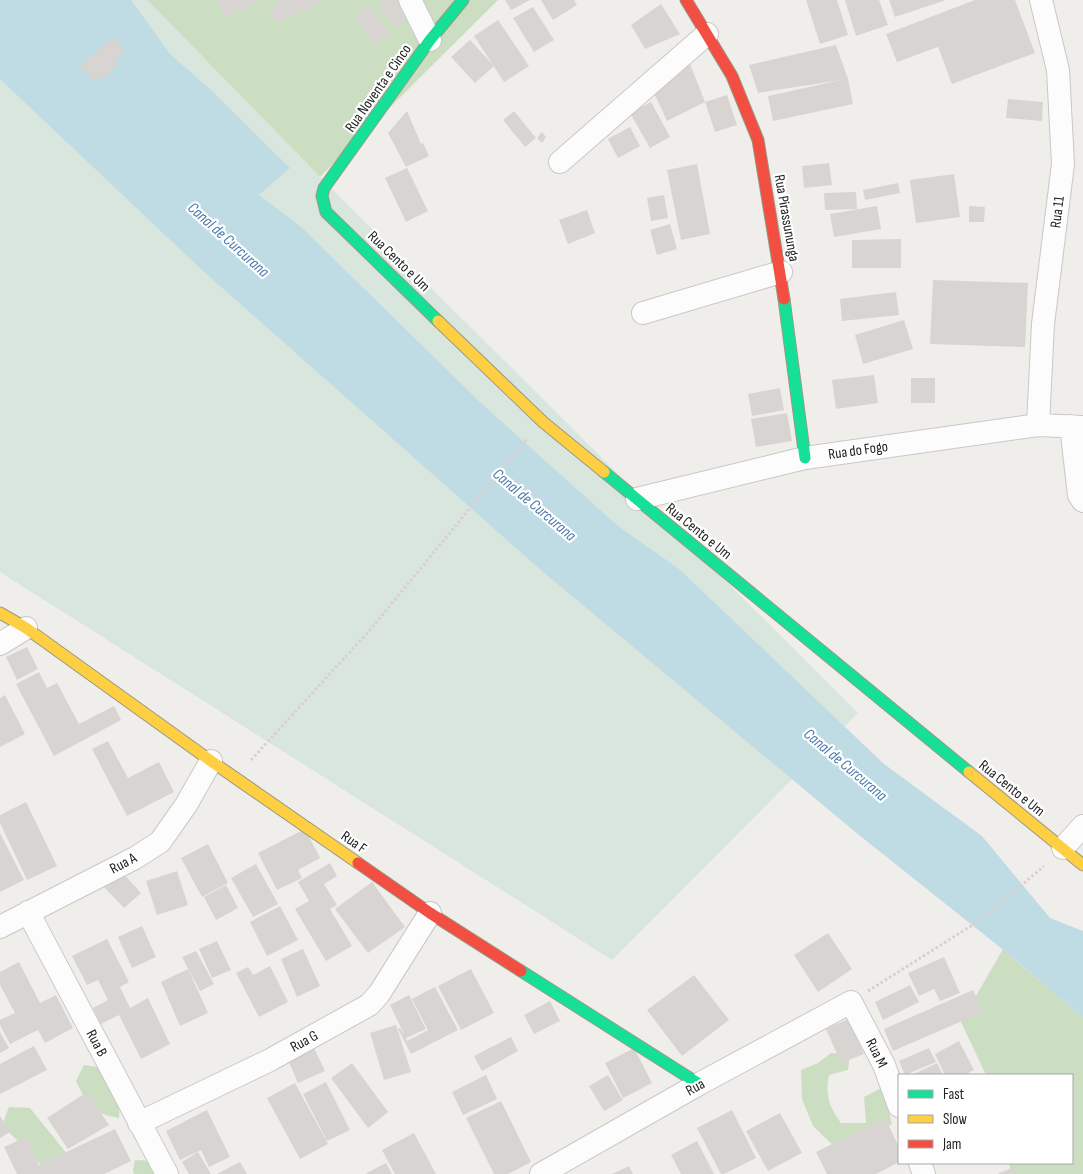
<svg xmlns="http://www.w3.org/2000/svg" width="1083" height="1174" viewBox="0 0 1083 1174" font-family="'Sofia Sans Condensed',sans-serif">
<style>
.forest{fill:#cbdec1}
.wetland{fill:#d9e6de}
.water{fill:#bfdbe3}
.building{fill:#d7d4d2}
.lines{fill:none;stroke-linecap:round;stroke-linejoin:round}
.street-casing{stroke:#c9c8c7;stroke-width:24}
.fast-casing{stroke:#999a82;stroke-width:13}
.slow-casing{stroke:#999a82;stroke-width:13}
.jam-casing{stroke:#999a82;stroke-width:13}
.path{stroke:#dccecd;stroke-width:3;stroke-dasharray:2.5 2.5;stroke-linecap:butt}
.street{stroke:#fdfcfc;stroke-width:22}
.fast{stroke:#16e098;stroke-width:11}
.slow{stroke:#ffcf43;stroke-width:11}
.jam{stroke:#f24e42;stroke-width:11}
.labels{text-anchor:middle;stroke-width:4.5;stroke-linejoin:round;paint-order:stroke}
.street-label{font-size:15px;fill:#222;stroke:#fff}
.water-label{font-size:16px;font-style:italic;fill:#4a7aab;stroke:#fff}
</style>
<rect width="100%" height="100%" fill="#f0eeeb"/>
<path class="forest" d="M 147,0 L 498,0 L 320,177 Z
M 1003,949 L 1083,1018 L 1083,1174 L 1011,1174 L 1009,1163 L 1072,1163 L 1072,1075 L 986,1075 L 961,1022 Z
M 831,1053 L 850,1054 L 848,1070 L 829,1075 C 825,1094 829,1107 841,1123 L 866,1123 L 864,1097 L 883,1087 L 892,1124 L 871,1138 L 837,1149 L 813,1126 L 802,1099 L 801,1070 L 818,1063 Z
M 84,1065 L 105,1068 L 120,1095 L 119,1118 C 91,1113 88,1106 76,1081 Z
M 9,1107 L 30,1108 L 72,1160 L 50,1174 L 2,1125 Z
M 135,1160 L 154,1161 L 162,1174 L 134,1174 L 133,1171 Z"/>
<path class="wetland" d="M 0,0 L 147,0 L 320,177 L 858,713 L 612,960 L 0,572 Z"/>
<path class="water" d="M 0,0 L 131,0 L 170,54 L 213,92 L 290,168 L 259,195 L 300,226 L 484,406 L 618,526 L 679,569 L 884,764 L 982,836 L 1050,918 L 1083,931 L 1083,1018 L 1016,960 L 859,835 L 542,571 L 202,270 L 0,79 Z"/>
<path class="building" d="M 218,0 L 258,0 L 259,3 L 225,17 Z
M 276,0 L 319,0 L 321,3 L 277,23 L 271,9 L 278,5 Z
M 384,0 L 396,0 L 408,18 L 394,27 L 378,3 Z
M 505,0 L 530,0 L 511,10 Z
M 541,0 L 574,0 L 577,5 L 553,20 Z
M 806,0 L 837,0 L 848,35 L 820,44 Z
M 845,0 L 879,0 L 888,25 L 856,36 Z
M 889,0 L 946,0 L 895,17 Z
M 975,0 L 1015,0 L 1035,53 L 952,84 L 938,47 L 897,62 L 886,34 Z
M 661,4 L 680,34 L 645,49 L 631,25 Z
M 370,6 L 389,33 L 374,44 L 354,16 Z
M 533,7 L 554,40 L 534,52 L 513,18 Z
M 498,20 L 529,66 L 504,82 L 474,36 Z
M 113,37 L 126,51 L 115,61 L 119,64 L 102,80 L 99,77 L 94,82 L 80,66 Z
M 470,40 L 494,66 L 475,83 L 451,57 Z
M 836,45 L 848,79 L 853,104 L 773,121 L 768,96 L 841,80 L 758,93 L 749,65 Z
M 690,64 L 705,102 L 667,121 L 653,91 Z
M 727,95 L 737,125 L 715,132 L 705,102 Z
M 1008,99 L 1043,102 L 1042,121 L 1006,118 Z
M 651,102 L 670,137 L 650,148 L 630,113 Z
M 407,111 L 421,144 L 423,143 L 429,156 L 406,167 L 388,133 Z
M 514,111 L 536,138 L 525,147 L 503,120 Z
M 630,127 L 640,146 L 618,158 L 608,139 Z
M 542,132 L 546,137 L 542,143 L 537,138 Z
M 829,163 L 832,185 L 804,188 L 802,166 Z
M 697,164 L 710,234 L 681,240 L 667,170 Z
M 407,168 L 428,211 L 406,222 L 385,178 Z
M 954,174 L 960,217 L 916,223 L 910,180 Z
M 898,183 L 900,193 L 865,200 L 863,190 Z
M 856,192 L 857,209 L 825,210 L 824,193 Z
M 664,195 L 668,218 L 651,221 L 647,198 Z
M 877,206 L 881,229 L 834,237 L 830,214 Z
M 969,206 L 985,207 L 984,222 L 969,222 Z
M 587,210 L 595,233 L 568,244 L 559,220 Z
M 670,224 L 677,249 L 657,255 L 650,230 Z
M 901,239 L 901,268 L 852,268 L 852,240 Z
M 933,280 L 1028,283 L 1025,347 L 930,344 Z
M 896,292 L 899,315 L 842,321 L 840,299 Z
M 904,320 L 913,349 L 863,364 L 855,335 Z
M 874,375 L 878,403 L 836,409 L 832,380 Z
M 911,378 L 935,378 L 935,403 L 911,403 Z
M 780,388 L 784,410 L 752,416 L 748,394 Z
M 787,413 L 792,441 L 756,447 L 751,419 Z
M 27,647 L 38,669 L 17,680 L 6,657 Z
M 39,672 L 47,688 L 57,683 L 79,724 L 114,706 L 121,720 L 54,756 L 16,684 Z
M 5,695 L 25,734 L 0,747 L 0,698 Z
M 108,741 L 128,778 L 159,762 L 174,792 L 127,816 L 92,749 Z
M 26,802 L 57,866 L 27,880 L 0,823 L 0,815 Z
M 305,829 L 320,858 L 298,870 L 302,878 L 277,890 L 258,853 Z
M 0,833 L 24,880 L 0,892 Z
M 208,844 L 228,883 L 202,897 L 181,858 Z
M 330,863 L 337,876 L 324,884 L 337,905 L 330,909 L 352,946 L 326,961 L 295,909 L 309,901 L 298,882 Z
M 256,864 L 278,904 L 253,917 L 231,878 Z
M 121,871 L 141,893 L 124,908 L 104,887 Z
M 177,871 L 188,905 L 157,915 L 146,881 Z
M 372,882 L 405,927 L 368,953 L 335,909 Z
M 226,885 L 238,908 L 216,920 L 204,897 Z
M 280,906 L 298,940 L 267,956 L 250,922 Z
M 142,926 L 156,957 L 132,968 L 118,937 Z
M 828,933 L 852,969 L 818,992 L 794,955 Z
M 107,939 L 129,982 L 120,987 L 130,1008 L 148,998 L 170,1044 L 141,1059 L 119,1015 L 101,1024 L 93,1008 L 108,1000 L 98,980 L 87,985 L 72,956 Z
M 217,941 L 231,970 L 212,978 L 199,949 Z
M 303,949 L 320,986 L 297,997 L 281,959 Z
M 196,951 L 214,984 L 200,991 L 182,957 Z
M 944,957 L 960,993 L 940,1001 L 934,989 L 919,996 L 908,973 Z
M 19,962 L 40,1003 L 56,995 L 73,1028 L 45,1043 L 38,1030 L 10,1044 L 0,1025 L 0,1020 L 15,1013 L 0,985 L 0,972 Z
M 270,966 L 288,1002 L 259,1017 L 236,973 L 248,967 L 253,975 Z
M 188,969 L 208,1013 L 180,1026 L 161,982 Z
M 471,969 L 494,1013 L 461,1030 L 438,986 Z
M 694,975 L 729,1020 L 682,1056 L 647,1010 Z
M 910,985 L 919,1002 L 883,1020 L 875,1002 Z
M 435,987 L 458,1030 L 411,1054 L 398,1029 L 400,1028 L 405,1036 L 390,1005 L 409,995 L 426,1029 L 406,1038 L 407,1041 L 428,1030 L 412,999 Z
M 973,990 L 983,1012 L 893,1051 L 884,1029 Z
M 550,1001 L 560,1021 L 534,1034 L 524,1015 Z
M 848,1019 L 864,1054 L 841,1063 L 826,1029 Z
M 396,1025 L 411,1072 L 384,1080 L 370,1033 Z
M 0,1032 L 9,1048 L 0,1053 Z
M 511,1037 L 518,1051 L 482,1071 L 474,1056 Z
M 959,1041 L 974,1070 L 965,1075 L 945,1075 L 935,1054 Z
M 34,1046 L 47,1070 L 0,1094 L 0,1064 Z
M 314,1048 L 325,1071 L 298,1083 L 288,1060 Z
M 634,1048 L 652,1083 L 623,1098 L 605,1063 Z
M 929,1048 L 936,1062 L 905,1075 L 899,1061 Z
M 352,1063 L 388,1112 L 368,1128 L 331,1078 Z
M 937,1063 L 943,1075 L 912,1075 Z
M 486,1075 L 497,1099 L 463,1115 L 452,1092 Z
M 608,1075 L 623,1100 L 604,1111 L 589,1086 Z
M 326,1082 L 350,1130 L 327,1141 L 303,1094 Z
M 295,1083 L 328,1144 L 300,1159 L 267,1098 Z
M 87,1092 L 109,1125 L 68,1149 L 47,1118 Z
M 501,1101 L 531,1162 L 508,1174 L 494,1174 L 466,1118 Z
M 207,1110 L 230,1157 L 209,1167 L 201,1150 L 180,1160 L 166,1131 Z
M 732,1110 L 756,1158 L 724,1174 L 721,1174 L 697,1128 Z
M 780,1113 L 802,1153 L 768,1171 L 746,1131 Z
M 0,1116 L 10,1132 L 0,1138 Z
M 885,1118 L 899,1147 L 899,1162 L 876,1174 L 827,1174 L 816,1152 Z
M 115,1129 L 131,1161 L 104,1174 L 17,1174 L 4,1147 L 26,1137 L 39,1165 Z
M 414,1133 L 436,1174 L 395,1174 L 382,1150 Z
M 697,1141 L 714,1174 L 681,1174 L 671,1155 Z
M 198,1152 L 211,1174 L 189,1174 L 182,1162 Z
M 240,1162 L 247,1174 L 217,1174 Z
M 386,1163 L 392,1174 L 365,1174 Z
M 629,1166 L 633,1174 L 612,1174 Z
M 1012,1168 L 1015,1174 L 997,1174 Z"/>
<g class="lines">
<defs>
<path id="street" d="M 410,0 L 430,40
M 560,162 L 707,34
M 643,313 L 781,272
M 1038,425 L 1043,324 L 1063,164 L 1058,70 L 1041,0
M 1071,426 L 1079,495 L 1083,501
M 637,499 L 805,458 L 1038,425 L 1083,427
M 0,644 L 26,628
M 1063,848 L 1083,826
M 28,912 L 167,1174
M 0,927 L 135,858 L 160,842 L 186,805 L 211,761
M 139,1123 L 270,1060 L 369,1005 L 379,994 L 430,913
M 920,1163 L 924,1174
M 541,1174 L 699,1084 L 851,1002 L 884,1065 L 899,1106"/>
<path id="fast" d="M 784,299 L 805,458
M 438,321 L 326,212 L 322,196 L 324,188 L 430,40 L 463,0
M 604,472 L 969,772
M 521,971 L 699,1084"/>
<path id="slow" d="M 438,321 L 543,422 L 604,472
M 0,613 L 26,628 L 211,761 L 358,863
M 969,772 L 1083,865"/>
<path id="jam" d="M 686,0 L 732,76 L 758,140 L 784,299
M 358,863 L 430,913 L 521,971"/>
</defs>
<use href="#street" class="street-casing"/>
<use href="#fast" class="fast-casing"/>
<use href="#slow" class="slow-casing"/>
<use href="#jam" class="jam-casing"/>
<path class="path" d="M 251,760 L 370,630 L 526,440
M 868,991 L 982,919 L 1044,866"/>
<use href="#street" class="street"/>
<use href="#fast" class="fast"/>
<use href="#slow" class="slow"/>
<use href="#jam" class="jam"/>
</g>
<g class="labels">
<g class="street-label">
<text transform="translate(378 88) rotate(-55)" y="5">Rua Noventa e Cinco</text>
<text transform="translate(1057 212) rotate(-83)" y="5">Rua 11</text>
<text transform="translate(787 218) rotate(80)" y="5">Rua Pirassununga</text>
<text transform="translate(399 261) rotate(44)" y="5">Rua Cento e Um</text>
<text transform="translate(858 450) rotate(-8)" y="5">Rua do Fogo</text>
<text transform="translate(699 531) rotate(39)" y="5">Rua Cento e Um</text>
<text transform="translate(1012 788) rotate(39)" y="5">Rua Cento e Um</text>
<text transform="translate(354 842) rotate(35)" y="5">Rua F</text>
<text transform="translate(123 863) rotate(-28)" y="5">Rua A</text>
<text transform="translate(304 1041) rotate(-29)" y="5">Rua G</text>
<text transform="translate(97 1043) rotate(62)" y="5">Rua B</text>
<text transform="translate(877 1053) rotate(64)" y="5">Rua M</text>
<text transform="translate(695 1087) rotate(-29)" y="5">Rua</text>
</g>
<g class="water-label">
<text transform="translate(229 239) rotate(42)" y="6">Canal de Curcurana</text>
<text transform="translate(535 504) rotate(40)" y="6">Canal de Curcurana</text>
<text transform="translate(846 764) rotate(40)" y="6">Canal de Curcurana</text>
</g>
</g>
<rect x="898" y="1074" width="175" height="90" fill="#ffffff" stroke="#a7a7a7"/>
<rect x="908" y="1090" width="25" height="8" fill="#16e098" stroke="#a7a7a7"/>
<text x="943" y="1099" font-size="15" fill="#222222">Fast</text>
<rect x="908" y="1115" width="25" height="8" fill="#ffcf43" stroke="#a7a7a7"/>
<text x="943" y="1124" font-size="15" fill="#222222">Slow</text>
<rect x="908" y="1140" width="25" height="8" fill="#f24e42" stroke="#a7a7a7"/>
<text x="943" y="1149" font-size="15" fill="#222222">Jam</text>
</svg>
